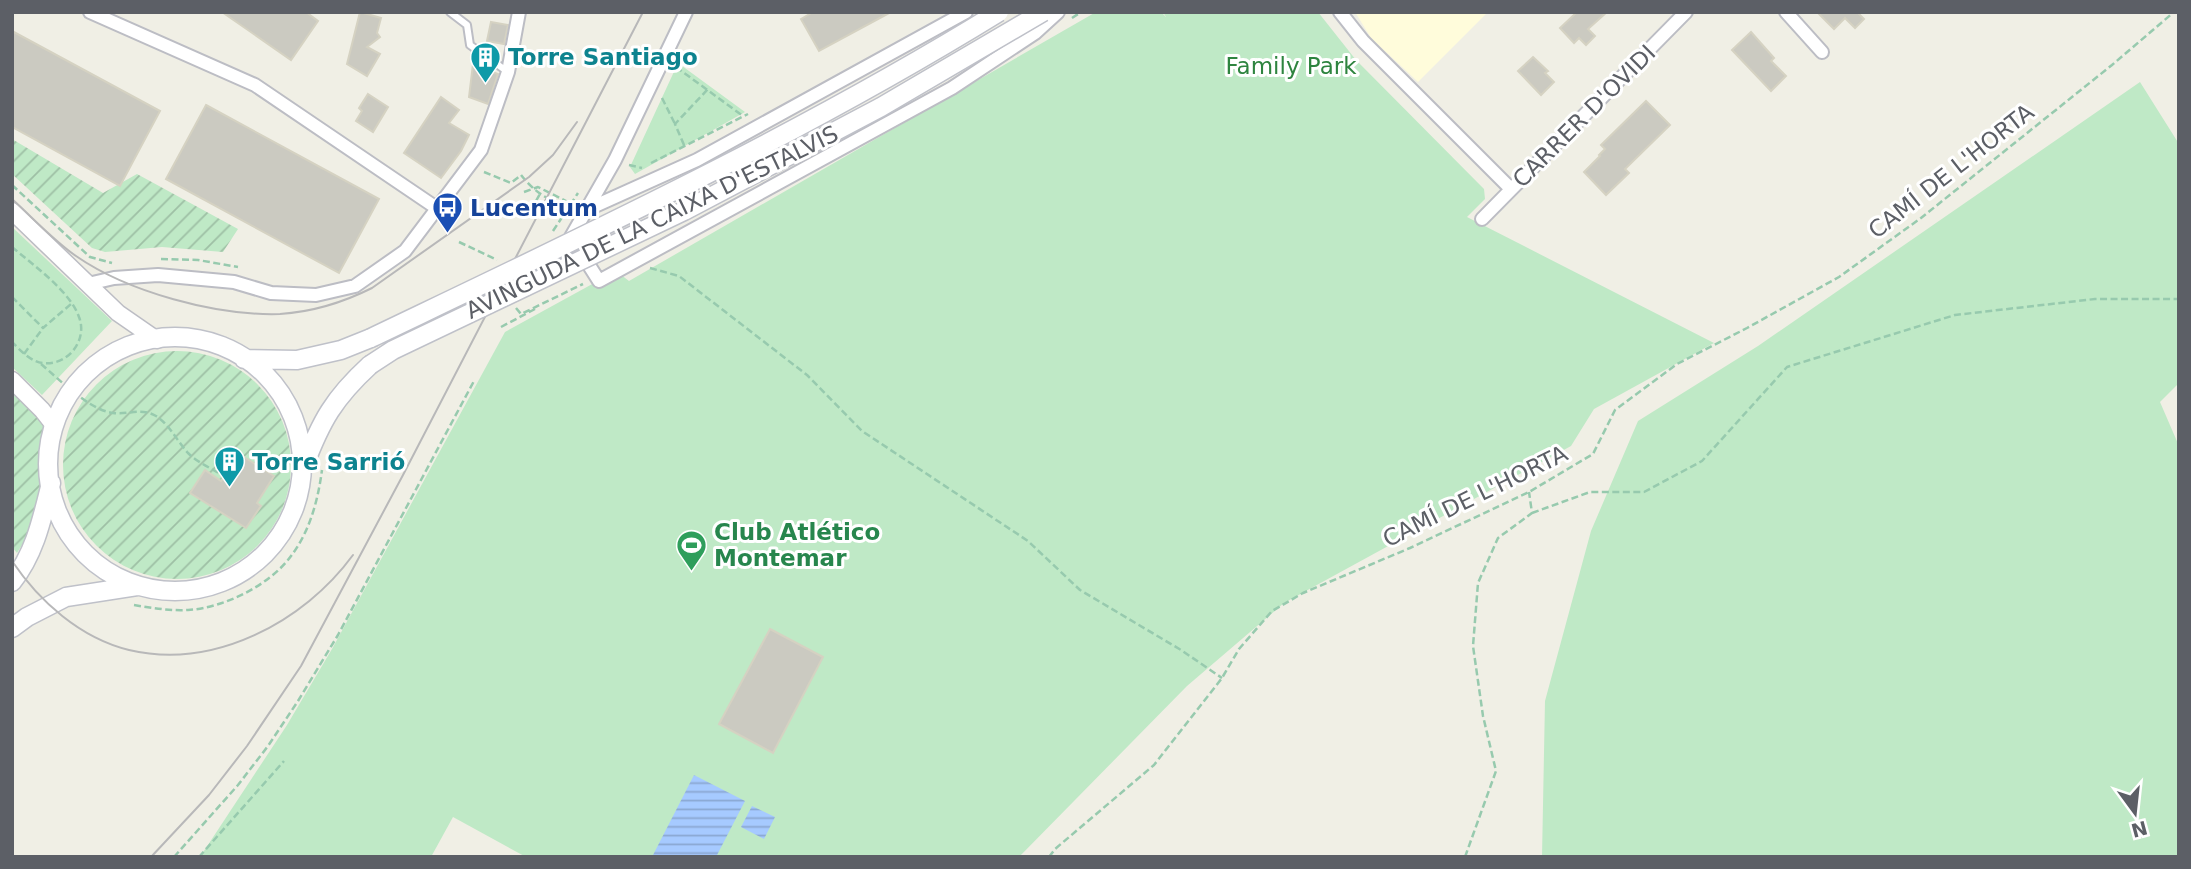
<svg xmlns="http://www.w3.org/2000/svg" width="2191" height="869" viewBox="0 0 2191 869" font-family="'DejaVu Sans',sans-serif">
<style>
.commercial{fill:#fffcdb}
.green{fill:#bfe9c6}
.garden{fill:url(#garden-furrows)}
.water{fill:url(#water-rules)}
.building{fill:#cbcac1;stroke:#d5d2c2;stroke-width:2}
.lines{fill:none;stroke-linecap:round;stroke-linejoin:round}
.service-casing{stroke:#bcbdc4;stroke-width:10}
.minor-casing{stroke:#bcbdc4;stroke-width:16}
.tertiary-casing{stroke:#bcbdc4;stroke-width:19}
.secondary-casing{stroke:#bfc1c9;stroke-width:21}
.path{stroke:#97caae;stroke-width:2.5;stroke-dasharray:7 3.5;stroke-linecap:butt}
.service{stroke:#fff;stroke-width:6}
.minor{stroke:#fff;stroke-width:12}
.tertiary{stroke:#fff;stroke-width:16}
.secondary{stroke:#fff;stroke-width:18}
.tram{stroke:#b8b8b9;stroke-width:2}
.secondary-bridge-casing{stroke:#bfc1c9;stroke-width:21;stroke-linecap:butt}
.secondary-bridge{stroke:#fff;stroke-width:18}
.labels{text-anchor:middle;stroke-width:6;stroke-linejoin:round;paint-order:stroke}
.culture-label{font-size:23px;font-weight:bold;fill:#0d838f;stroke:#fff;text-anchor:start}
.park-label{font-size:23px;fill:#2e843f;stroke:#fff}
.street-label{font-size:23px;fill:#5c5f66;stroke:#fff}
.transit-label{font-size:23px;font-weight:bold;fill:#164399;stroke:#fff;text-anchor:start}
.leisure-label{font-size:23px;font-weight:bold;fill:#27864d;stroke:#fff;text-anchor:start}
</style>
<defs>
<pattern id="garden-furrows" width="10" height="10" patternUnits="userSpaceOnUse" patternTransform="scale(1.75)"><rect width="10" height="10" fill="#bfe9c6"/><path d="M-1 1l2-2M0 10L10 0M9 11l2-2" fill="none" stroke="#9ec0a5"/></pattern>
<pattern id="water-rules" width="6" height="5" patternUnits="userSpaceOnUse" patternTransform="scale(1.75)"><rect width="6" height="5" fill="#a6caff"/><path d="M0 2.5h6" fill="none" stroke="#8aa7d2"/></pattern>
</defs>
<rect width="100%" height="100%" fill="#f0efe5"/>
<path class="commercial" d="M 1355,12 L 1488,12 L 1418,82 L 1371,38 Z"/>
<path class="green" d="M 1096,12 L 1161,12 L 1166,17 L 1163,12 L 1318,12 L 1356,60 L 1484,189 L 1485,199 L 1467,217 L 1714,343 L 1594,409 L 1571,446 L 1284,603 L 1187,686 L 1019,857 L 526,857 L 453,817 L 431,857 L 200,857 L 287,725 L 332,649 L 505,332 L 616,271 L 629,281 Z
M 678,63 L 745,112 L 635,174 L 630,167 Z
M 2140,82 L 2179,144 L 2179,383 L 2160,402 L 2179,446 L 2179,857 L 1542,857 L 1545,701 L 1591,531 L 1638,421 L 1758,346 Z
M 12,227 L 112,321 L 42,395 L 12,367 Z"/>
<path class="garden" d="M 12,139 L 103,193 L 137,174 L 238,229 L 223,252 L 162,247 L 105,252 L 92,248 L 12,174 Z
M63 465a114 114 0 1 1 228 0a114 114 0 1 1-228 0Z
M 12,392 L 28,399 L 49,416 L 37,521 L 17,553 L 12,547 Z"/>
<path class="water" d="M 694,775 L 745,801 L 716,857 L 652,857 Z
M 752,806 L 775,817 L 764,839 L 741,827 Z"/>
<path class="building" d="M 222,12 L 306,12 L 318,21 L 291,60 Z
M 360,12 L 381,18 L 377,33 L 380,37 L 367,47 L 380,54 L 367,76 L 347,64 Z
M 813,12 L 891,12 L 819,51 L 801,19 Z
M 1577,12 L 1607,12 L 1588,29 L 1595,36 L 1586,45 L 1579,38 L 1574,43 L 1560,28 Z
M 1817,12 L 1857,12 L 1864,19 L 1855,28 L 1845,18 L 1834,29 Z
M 491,22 L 508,25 L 504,44 L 487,41 Z
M 12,31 L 160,111 L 120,186 L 12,127 Z
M 1751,32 L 1774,58 L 1771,61 L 1786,76 L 1771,91 L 1732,50 Z
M 1533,57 L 1548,71 L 1545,73 L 1554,82 L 1541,95 L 1518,71 Z
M 473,64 L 498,74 L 488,104 L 469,97 Z
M 368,94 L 388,107 L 373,132 L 356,121 L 362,111 L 359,108 Z
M 441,97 L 459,110 L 449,123 L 469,135 L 461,151 L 441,178 L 404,153 Z
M 1646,101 L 1670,125 L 1625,169 L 1629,173 L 1606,195 L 1584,172 L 1600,156 L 1599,155 L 1605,149 L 1601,145 Z
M 206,105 L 379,199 L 339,273 L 166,179 Z
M 244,457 L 274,476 L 257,503 L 261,506 L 246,528 L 190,493 L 205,470 L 221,481 L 231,467 L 235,470 Z
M 770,629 L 823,657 L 773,753 L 719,724 Z"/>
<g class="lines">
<defs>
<path id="service" d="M 450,12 L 467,25 L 470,45 L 508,72"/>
<path id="minor" d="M 90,12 L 255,85 L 438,209
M 686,12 L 615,160 L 571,237 L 599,281 L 952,88 L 1035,33 L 1058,12
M 1340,12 L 1363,41 L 1511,189
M 1786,12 L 1822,52
M 586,210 L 697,160 L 966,12
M 1482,219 L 1686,12
M 88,284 L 114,278 L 158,275 L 234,282 L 271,293 L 316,295 L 355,286 L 405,251 L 481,150 L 508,72 L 519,12"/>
<path id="tertiary" d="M 12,211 L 118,313 L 157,340
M 12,380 L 42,410 L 53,424"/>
<path id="secondary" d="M48 464a127 127 0 1 1 254 0a127 127 0 1 1-254 0Z
M 244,359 L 297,360 L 341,350 L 371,338
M 304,466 C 321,421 334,398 370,365
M 12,582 C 35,553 42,519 51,483
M 12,628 L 27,617 L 66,597 L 137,586"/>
</defs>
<use href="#service" class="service-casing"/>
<use href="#minor" class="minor-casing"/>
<use href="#tertiary" class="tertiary-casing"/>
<use href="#secondary" class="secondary-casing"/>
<path class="path" d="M 1072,18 L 1081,12
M 676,67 L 743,116
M 662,98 L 675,124
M 684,145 L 675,124 L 708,89
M 651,163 L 748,114
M 629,165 L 642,168
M 484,172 L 511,183 L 521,175 C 532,189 551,206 571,203
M 12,185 L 90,257 L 112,263
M 524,192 L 538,187 L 570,203
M 536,201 L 541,192
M 558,213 L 563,203
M 553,231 L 578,193
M 459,242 L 497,260
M 12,247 C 33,265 70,291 79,317 C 88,340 68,366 43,363 C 31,362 20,350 12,342
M 161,259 L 198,260 L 238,267
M 650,268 L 679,276 L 807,375 L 862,431 L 1028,541 L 1080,590 L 1181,650 L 1222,678
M 12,297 L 43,328 L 71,304
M 516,308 L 521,314 L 583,284
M 501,327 L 535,309
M 24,354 L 43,328
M 41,364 C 59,379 89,410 113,413 C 129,415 140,407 156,416 C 170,425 177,441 188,453 C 198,463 213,469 225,477
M 1532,513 L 1590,492 L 1644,492 L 1702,461 L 1787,367 L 1955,315 L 2095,299 L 2179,299
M 134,605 C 152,608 170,611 188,610 C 224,608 270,585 291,556 C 310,531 318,500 322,470
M 174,857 L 238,785 L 268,746 L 298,701 L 338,635 L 474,381
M 199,857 L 284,761
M 1049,857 L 1055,849 L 1154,765 L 1222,678 L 1239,649 L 1272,611 L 1303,593 L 1410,548 L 1529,492 L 1593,454 L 1615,410 L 1677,364 L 1747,328 L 1839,277 L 1921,218 L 2112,65 L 2174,12
M 1465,857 L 1496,771 L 1483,716 L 1473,646 L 1478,583 L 1498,538 L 1532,513 L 1529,492"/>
<use href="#service" class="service"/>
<use href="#minor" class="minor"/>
<use href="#tertiary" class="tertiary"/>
<use href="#secondary" class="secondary"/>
<path class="tram" d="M 12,199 C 33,218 53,240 76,256 C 128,292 216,316 280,314 C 311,312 344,302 372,288 L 529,177 L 553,155 L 577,122
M 12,561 C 39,601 80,638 129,650 C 214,670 304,622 353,555
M 151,857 L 209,795 L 247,746 L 301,666 L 403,475 L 643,12"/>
<defs>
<path id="secondary-bridge" d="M 371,338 C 584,236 798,136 999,12
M 370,365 L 393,350 L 684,211 L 881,107 L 1043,12"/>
</defs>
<use href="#secondary-bridge" class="secondary-bridge-casing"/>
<use href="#secondary-bridge" class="secondary-bridge"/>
</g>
<defs>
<symbol id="building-pin" viewBox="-11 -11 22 30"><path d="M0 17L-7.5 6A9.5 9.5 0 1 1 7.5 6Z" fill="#0f9aa8" stroke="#fff"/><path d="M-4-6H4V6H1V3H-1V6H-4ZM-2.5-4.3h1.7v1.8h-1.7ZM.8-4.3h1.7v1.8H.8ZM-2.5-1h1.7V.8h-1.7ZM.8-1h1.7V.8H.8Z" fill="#fff"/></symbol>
<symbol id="bus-pin" viewBox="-11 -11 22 30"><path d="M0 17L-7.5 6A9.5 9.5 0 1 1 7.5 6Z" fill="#1a4fb4" stroke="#fff"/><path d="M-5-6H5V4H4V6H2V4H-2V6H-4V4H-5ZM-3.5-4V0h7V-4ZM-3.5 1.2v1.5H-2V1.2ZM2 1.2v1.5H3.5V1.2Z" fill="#fff"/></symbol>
<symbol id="stadium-pin" viewBox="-11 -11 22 30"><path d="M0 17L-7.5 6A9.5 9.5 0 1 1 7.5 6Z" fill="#2e9e5b" stroke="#fff"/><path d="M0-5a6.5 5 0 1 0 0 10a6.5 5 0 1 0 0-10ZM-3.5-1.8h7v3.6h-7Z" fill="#fff"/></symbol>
</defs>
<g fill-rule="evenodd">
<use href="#building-pin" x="468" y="40" width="35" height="47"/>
<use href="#bus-pin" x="430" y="190" width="35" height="47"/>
<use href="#building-pin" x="212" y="444" width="35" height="47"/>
<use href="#stadium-pin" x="674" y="528" width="35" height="47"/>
</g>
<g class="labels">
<g class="culture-label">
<text x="508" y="65">Torre Santiago</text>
<text x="252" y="470">Torre Sarrió</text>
</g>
<g class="park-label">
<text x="1291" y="74">Family Park</text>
</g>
<g class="street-label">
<text transform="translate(1584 116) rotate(-45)" y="8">CARRER D'OVIDI</text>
<text transform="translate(1951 171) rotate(-38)" y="8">CAMÍ DE L'HORTA</text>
<text transform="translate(652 222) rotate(-26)" y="8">AVINGUDA DE LA CAIXA D'ESTALVIS</text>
<text transform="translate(1475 496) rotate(-26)" y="8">CAMÍ DE L'HORTA</text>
</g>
<g class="transit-label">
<text x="470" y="216">Lucentum</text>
</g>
<g class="leisure-label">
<text x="714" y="540">Club Atlético<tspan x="714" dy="26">Montemar</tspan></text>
</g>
</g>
<rect width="2191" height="869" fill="none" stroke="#5c5f66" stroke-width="28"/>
<g transform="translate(2135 813) rotate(165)" stroke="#ffffff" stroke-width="5" paint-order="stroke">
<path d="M0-5L12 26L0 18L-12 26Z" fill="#5c5f66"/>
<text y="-10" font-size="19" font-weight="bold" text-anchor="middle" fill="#5c5f66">N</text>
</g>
</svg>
